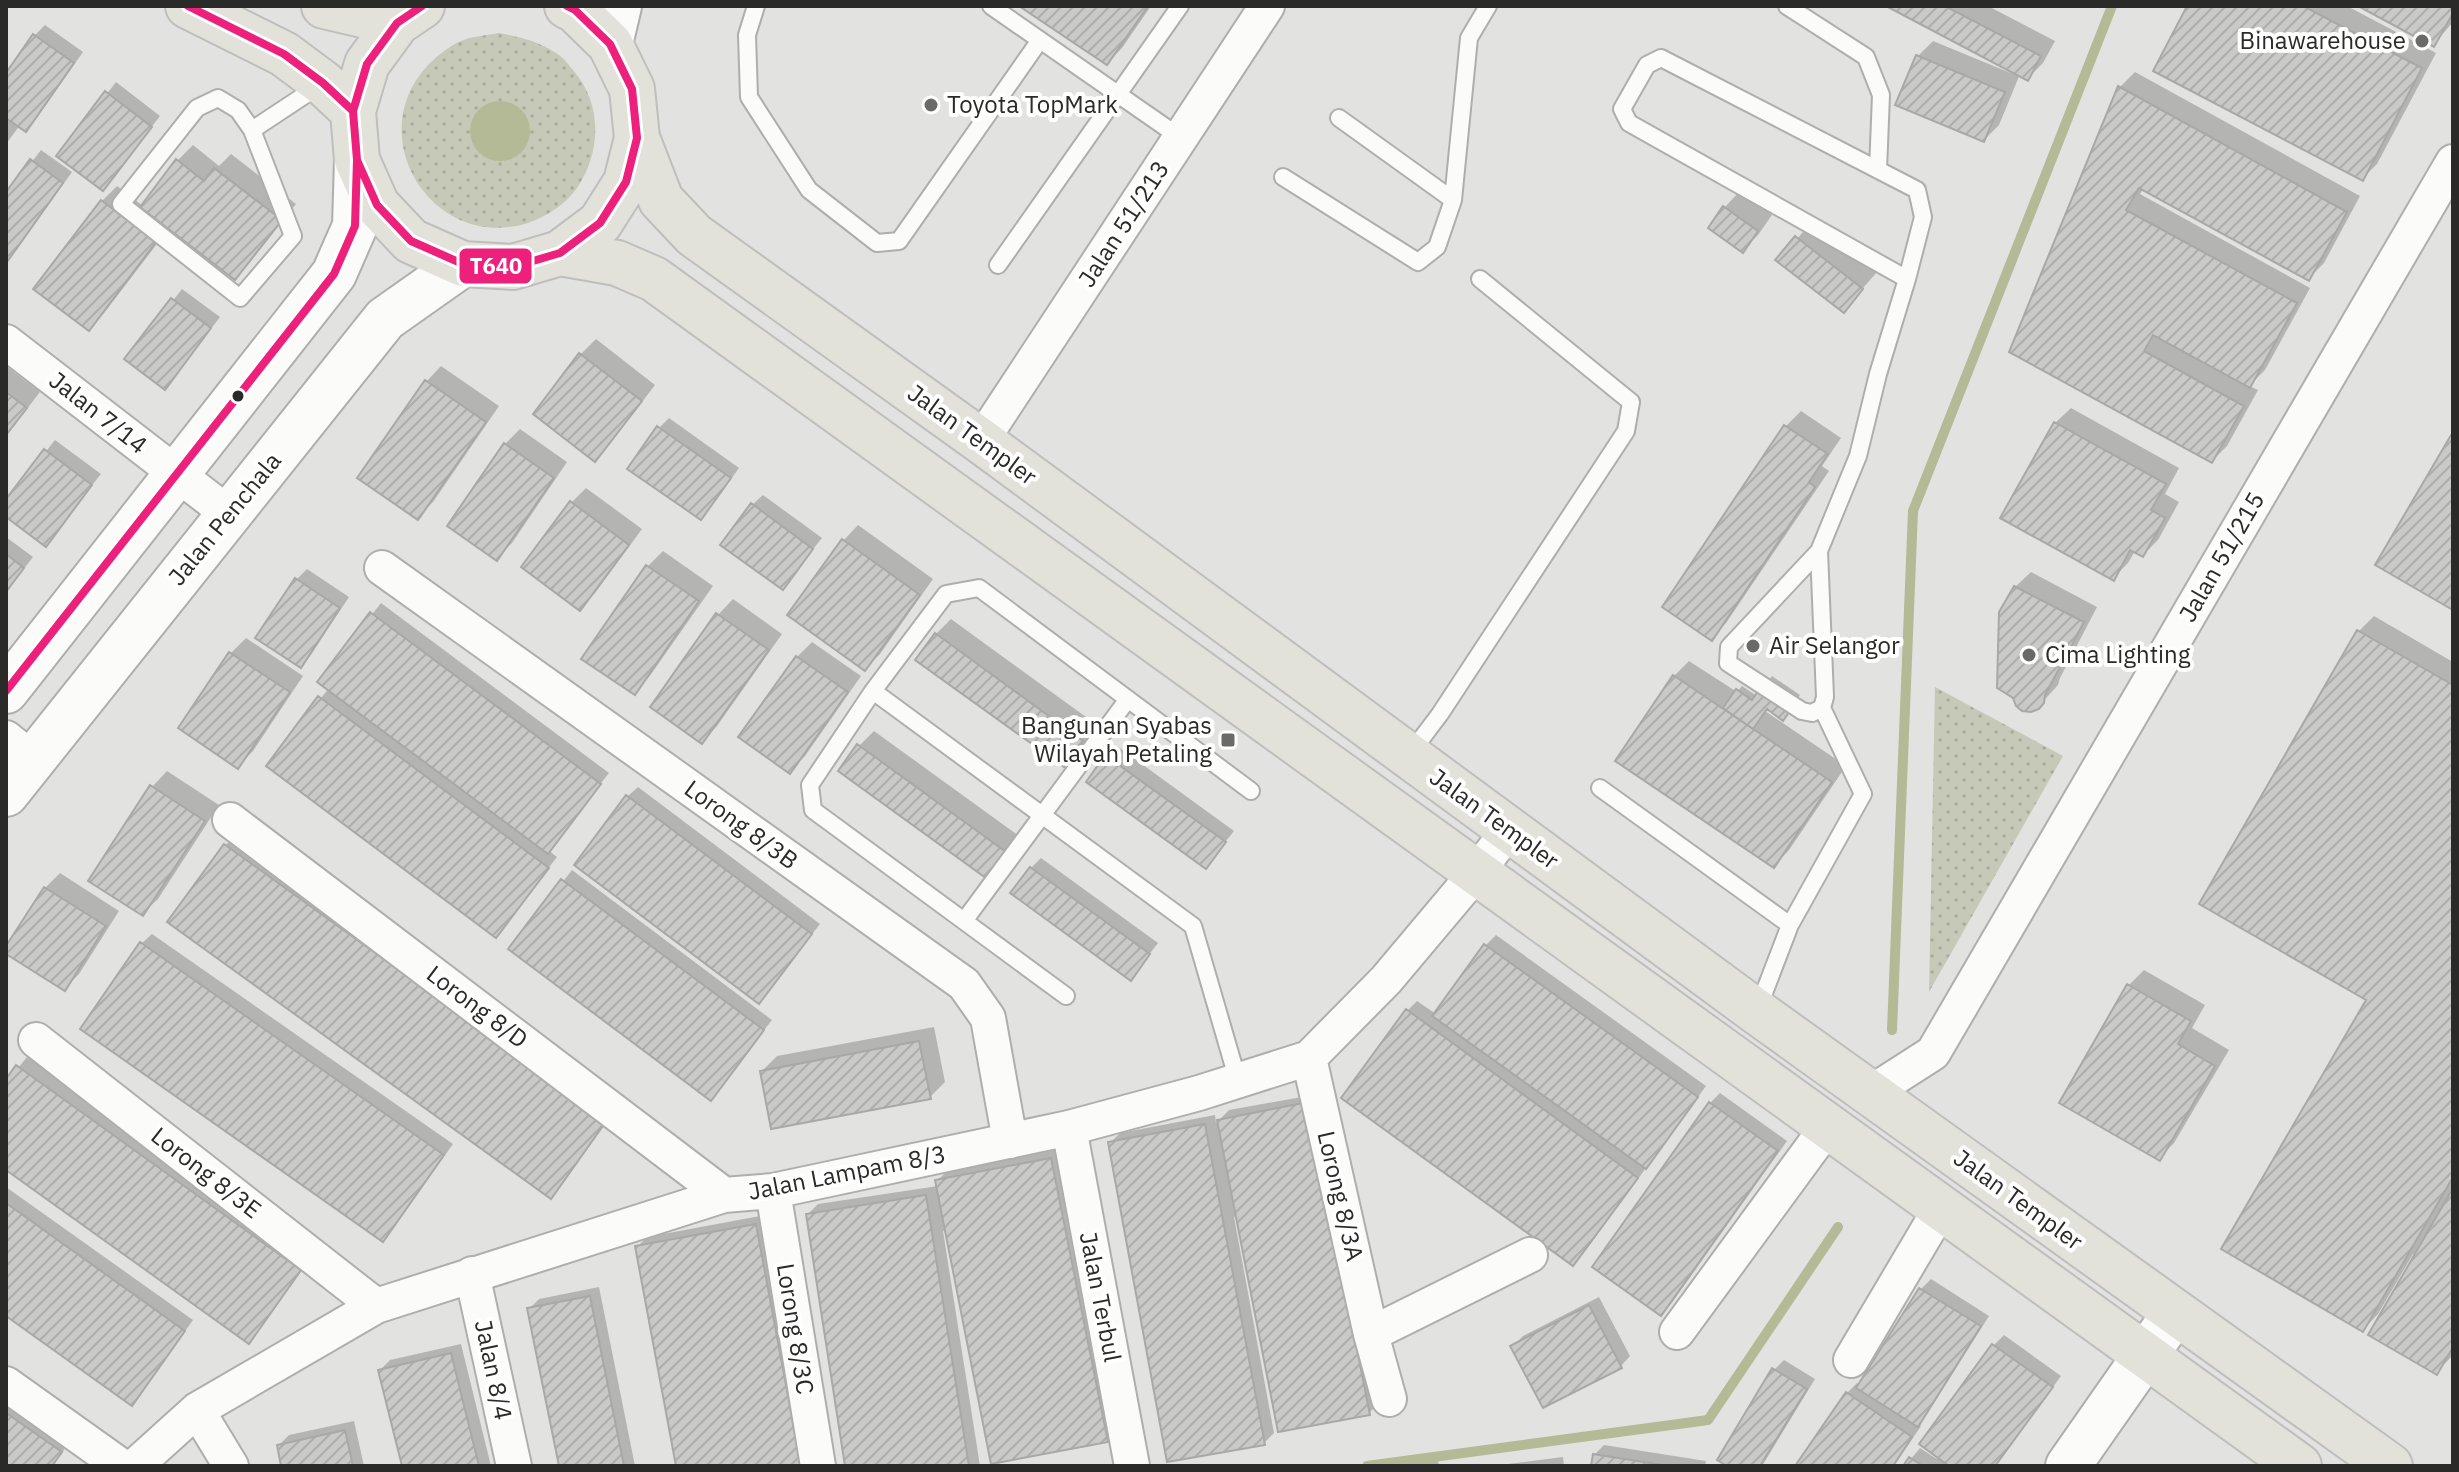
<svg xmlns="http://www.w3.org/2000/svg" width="2459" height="1472" viewBox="0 0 2459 1472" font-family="'IBM Plex Sans',sans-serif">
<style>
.grass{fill:url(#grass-dots);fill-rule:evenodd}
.water{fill:#b4b996}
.shadow{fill:#0003}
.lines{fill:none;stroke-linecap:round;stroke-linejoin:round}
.stream{stroke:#b4b996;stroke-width:10}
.building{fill:url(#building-hatch);stroke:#a8a9a7;stroke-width:2}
.lane-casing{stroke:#aeafac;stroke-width:20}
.street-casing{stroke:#aeafac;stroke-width:38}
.secondary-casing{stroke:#aeafac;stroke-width:48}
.primary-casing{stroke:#bebebd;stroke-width:48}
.lane{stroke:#fbfbfa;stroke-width:16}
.street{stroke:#fbfbfa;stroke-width:34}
.secondary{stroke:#fbfbfa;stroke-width:44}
.primary{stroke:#e2e2db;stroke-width:44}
.bus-1-casing{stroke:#fff;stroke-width:14}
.bus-1{stroke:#ed207b;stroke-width:8}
.poi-dot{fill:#6a6b68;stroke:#fff;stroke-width:3}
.bus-dot{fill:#2a2a28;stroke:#fff;stroke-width:3}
.labels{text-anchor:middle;stroke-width:8;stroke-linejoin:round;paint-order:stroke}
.poi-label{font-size:24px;fill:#2a2a28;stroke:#fff;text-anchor:start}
.street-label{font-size:24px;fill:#2a2a28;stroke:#fff}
.line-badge{stroke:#fff;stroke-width:3}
.badge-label{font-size:22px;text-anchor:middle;font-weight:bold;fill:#fff}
</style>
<defs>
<pattern id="grass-dots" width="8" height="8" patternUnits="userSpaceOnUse" patternTransform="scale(2)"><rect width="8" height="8" fill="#c6c9b7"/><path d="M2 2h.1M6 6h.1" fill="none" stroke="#aaad9d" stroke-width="1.8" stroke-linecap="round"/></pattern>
<pattern id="building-hatch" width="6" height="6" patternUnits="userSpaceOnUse" patternTransform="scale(2)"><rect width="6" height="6" fill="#c9cac8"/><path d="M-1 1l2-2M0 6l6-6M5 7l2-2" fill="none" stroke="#adaeac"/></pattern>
</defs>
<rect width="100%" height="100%" fill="#e2e3e0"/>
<path class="grass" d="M 499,33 C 520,37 538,41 556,53 C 563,57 568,64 573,70 C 603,104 601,153 577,188 C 565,205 547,216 528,223 C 434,253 360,137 428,65 C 439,54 453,43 469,38 C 478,36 489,35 499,33 ZM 500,101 L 510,103 L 476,149 L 470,132 L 482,107 Z
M 1935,687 L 2063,756 L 1929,992 Z"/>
<path class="water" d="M470 131a30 30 0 1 1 60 0a30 30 0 1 1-60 0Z"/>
<path class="shadow" d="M 1023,6 L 1151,6 L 1122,48 L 1107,63 Z
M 1891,6 L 1988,6 L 2055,41 L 2043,63 L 2028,78 L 2020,74 L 1999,125 L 1984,140 L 1918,56 L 1933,41 L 2018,76 L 2019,74 Z
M 2189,6 L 2347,6 L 2436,53 L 2377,164 L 2362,179 Z
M 2363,6 L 2453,6 L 2453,22 L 2434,44 Z
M 45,25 L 83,52 L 36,119 L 26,129 L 20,125 L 6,144 L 6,76 L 35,35 Z
M 2135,72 L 2360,196 L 2324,263 L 2309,278 L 2144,188 L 2140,194 L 2310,288 L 2265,370 L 2249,386 L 2258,390 L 2227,446 L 2212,461 L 2011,351 L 2120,87 Z
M 116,82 L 160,116 L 103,189 L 59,156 Z
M 193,145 L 219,166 L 231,154 L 296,204 L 250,262 L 235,277 L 170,227 L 104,313 L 89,328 L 102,201 L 117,186 L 143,206 L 178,160 Z
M 41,150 L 72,172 L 17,249 L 7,259 L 6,195 Z
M 1739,192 L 1772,215 L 1758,235 L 1743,250 L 1724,208 Z
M 1812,222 L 1877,272 L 1843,311 L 1778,260 Z
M 182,289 L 220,317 L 174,377 L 127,359 Z
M 596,339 L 655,385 L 610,444 L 595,459 L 581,354 Z
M 6,366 L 40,392 L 6,436 Z
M 441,366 L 499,406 L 433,502 L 418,517 L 426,382 Z
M 2071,408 L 2179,468 L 2165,494 L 2179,502 L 2158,540 L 2143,555 L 2135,551 L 2128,563 L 2113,578 L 2055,423 Z
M 1801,411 L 1841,438 L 1822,466 L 1829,471 L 1726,623 L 1711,638 L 1786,426 Z
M 669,418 L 739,468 L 710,508 L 700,518 L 659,428 Z
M 520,429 L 567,462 L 512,543 L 497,558 L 505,444 Z
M 55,440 L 101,474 L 45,544 L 6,515 L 6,502 Z
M 586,488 L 642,529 L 595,593 L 580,608 L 571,503 Z
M 763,495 L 822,538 L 782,588 L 753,504 Z
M 858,525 L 933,579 L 880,654 L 865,669 L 843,541 Z
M 6,537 L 33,557 L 6,592 Z
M 663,551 L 713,586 L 649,677 L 634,692 L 648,566 Z
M 307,569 L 349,597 L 310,656 L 300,666 L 258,638 L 297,579 Z
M 2031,572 L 2097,607 L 2060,678 L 2058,685 L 2038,707 L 2014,696 L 2015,587 Z
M 733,599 L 782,634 L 717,726 L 702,741 L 718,615 Z
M 381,603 L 609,773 L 548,850 L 557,857 L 496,935 L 268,765 L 329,688 L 320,681 Z
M 2374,616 L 2453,662 L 2453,1355 L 2437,1372 L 2417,1256 L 2413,1254 L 2378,1314 L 2363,1330 L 2368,1000 L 2359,631 Z
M 951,619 L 1097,725 L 1079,750 L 1064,765 L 936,634 Z
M 246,638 L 303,676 L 253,751 L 238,766 L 180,728 L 231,653 Z
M 812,642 L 861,676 L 805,756 L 790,771 L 797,657 Z
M 1689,661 L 1737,692 L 1742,686 L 1757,696 L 1772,676 L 1800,695 L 1787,714 L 1767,707 L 1765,711 L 1846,766 L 1789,850 L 1774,866 L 1617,761 L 1674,676 Z
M 874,731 L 1019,836 L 1001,860 L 859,746 Z
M 1117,746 L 1234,831 L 1206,866 L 1088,782 Z
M 167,771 L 219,805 L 158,899 L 142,914 L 152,787 Z
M 638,787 L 820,924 L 759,1002 L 628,796 Z
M 235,835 L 616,1109 L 560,1187 L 550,1196 L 170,922 L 226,845 Z
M 1041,858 L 1158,943 L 1131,978 L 1031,868 Z
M 572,870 L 772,1020 L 711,1098 L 511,948 Z
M 60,873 L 119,911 L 79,974 L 64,989 L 6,951 L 45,888 Z
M 152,934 L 453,1144 L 392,1230 L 383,1240 L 142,943 Z
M 1496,935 L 1706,1086 L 1583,1254 L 1573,1264 L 1407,1011 L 1417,1001 L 1436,1014 L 1486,945 Z
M 2144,970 L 2205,1005 L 2192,1028 L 2229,1050 L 2174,1143 L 2159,1158 L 2129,985 Z
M 934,1027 L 945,1082 L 930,1097 L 762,1071 L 777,1056 Z
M 27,1057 L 310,1259 L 258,1332 L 248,1341 L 6,1168 L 6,1083 Z
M 1720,1093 L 1787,1141 L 1671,1304 L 1661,1313 L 1710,1103 Z
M 1318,1094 L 1379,1403 L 1369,1413 L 1238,1216 L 1234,1217 L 1274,1433 L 1264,1443 L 1110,1143 L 1120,1133 L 1215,1115 L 1216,1123 L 1229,1110 Z
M 1061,1149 L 1117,1430 L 1107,1440 L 947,1230 L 943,1231 L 980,1466 L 847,1466 L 808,1214 L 818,1204 L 938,1186 L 937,1181 L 947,1171 Z
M 6,1187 L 193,1320 L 141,1393 L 131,1403 L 6,1314 Z
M 766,1215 L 813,1466 L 678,1466 L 637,1247 L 647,1237 Z
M 1931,1279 L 1989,1316 L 1927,1414 L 1917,1424 L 1921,1426 L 1894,1466 L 1798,1466 L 1847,1393 L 1857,1383 L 1860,1385 L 1921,1289 Z
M 599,1287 L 635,1466 L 561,1466 L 529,1309 L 539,1299 Z
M 1599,1297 L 1630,1356 L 1621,1366 L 1513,1346 L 1523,1336 Z
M 2004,1335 L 2061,1376 L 1996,1466 L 1905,1466 L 1920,1448 L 1937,1459 L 1939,1456 L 1922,1444 L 1994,1345 Z
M 461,1344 L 491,1466 L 404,1466 L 380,1370 L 390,1360 Z
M 1784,1360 L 1815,1379 L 1762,1466 L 1731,1466 L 1774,1370 Z
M 6,1397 L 70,1441 L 53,1466 L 6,1466 Z
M 354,1421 L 364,1466 L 283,1466 L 279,1445 L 289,1435 Z
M 1604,1445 L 1706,1461 L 1705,1466 L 1593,1466 L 1594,1455 Z
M 1563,1457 L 1564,1466 L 1491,1466 Z
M 1438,1460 L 1439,1466 L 1387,1466 Z"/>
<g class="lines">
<path class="stream" d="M 1892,1030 L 1913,511 L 2112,6
M 1367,1466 L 1708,1420 L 1838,1227"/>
</g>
<path class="building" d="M 1019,6 L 1148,6 L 1107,65 Z
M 1886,6 L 1945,6 L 2041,56 L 2028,81 Z
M 2187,6 L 2303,6 L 2422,68 L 2363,181 L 2153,71 Z
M 2358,6 L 2453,6 L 2453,13 L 2434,47 Z
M 33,34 L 74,63 L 26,132 L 6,118 L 6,73 Z
M 1916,55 L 2005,92 L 1984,142 L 1895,105 Z
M 2118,86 L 2347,212 L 2309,281 L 2139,188 L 2126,210 L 2297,303 L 2250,388 L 2153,335 L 2144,351 L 2244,406 L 2212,463 L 2009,352 Z
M 105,91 L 152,127 L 103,191 L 56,156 Z
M 30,159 L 63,183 L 7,262 L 6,192 Z
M 176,159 L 204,181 L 214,168 L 282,220 L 235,280 L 140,207 Z
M 101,200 L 156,242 L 89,331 L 33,289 Z
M 1723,206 L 1758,231 L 1743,253 L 1708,228 Z
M 1795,236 L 1863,289 L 1844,313 L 1775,260 Z
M 171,298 L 211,328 L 165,390 L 124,359 Z
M 579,353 L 642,401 L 595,462 L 533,414 Z
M 425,380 L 486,422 L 418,520 L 357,478 Z
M 6,392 L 27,408 L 6,435 Z
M 2054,422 L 2166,484 L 2151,510 L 2165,518 L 2143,557 L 2130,550 L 2114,581 L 2000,518 Z
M 1784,425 L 1828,454 L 1809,482 L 1815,487 L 1712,641 L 1662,607 Z
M 657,426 L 731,478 L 701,520 L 627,469 Z
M 2451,435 L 2453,436 L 2453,610 L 2375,565 Z
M 504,443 L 554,478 L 497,561 L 447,526 Z
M 44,449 L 92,485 L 46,547 L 6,517 L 6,499 Z
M 570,501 L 629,545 L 580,611 L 521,567 Z
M 751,503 L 813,549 L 783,590 L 720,545 Z
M 842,539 L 920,595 L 865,671 L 787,615 Z
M 6,554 L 24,568 L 6,592 Z
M 646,565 L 699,601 L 635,695 L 581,659 Z
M 295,578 L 340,608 L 301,668 L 255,638 Z
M 2014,586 L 2084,622 L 2045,695 L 2044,703 L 2039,709 L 2031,712 L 2022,711 L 2016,706 L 2013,698 L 1997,688 L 1999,612 Z
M 370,612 L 601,784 L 548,854 L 317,682 Z
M 716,613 L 769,650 L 702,744 L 650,707 Z
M 2357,630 L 2453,685 L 2453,1177 L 2363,1332 L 2221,1249 L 2366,1000 L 2199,904 Z
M 935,633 L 1083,741 L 1064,767 L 915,660 Z
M 229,652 L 290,692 L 238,769 L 178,728 Z
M 796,656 L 848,692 L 790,774 L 738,737 Z
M 1673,675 L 1832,782 L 1774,868 L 1615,761 Z
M 1766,679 L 1797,700 L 1783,721 L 1767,709 L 1753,729 L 1723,708 L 1736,689 L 1752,700 Z
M 318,696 L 549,868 L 496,938 L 266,766 Z
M 857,744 L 1006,852 L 986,878 L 838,771 Z
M 1105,755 L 1226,842 L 1206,869 L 1086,782 Z
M 150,785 L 205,821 L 143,916 L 88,881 Z
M 626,795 L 812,934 L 759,1004 L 574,865 Z
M 224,844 L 607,1120 L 551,1199 L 167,922 Z
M 1030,867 L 1150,954 L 1131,981 L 1010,893 Z
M 561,879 L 764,1030 L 711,1101 L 508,949 Z
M 44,887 L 106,926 L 65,991 L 6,954 L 6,946 Z
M 140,942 L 444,1155 L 383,1242 L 80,1029 Z
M 1484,944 L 1698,1097 L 1646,1169 L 1432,1016 Z
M 2127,984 L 2191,1021 L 2178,1044 L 2215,1066 L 2160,1161 L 2059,1103 Z
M 1406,1009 L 1638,1178 L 1573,1266 L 1341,1098 Z
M 919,1041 L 931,1099 L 771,1129 L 760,1071 Z
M 16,1065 L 301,1270 L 249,1344 L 6,1170 L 6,1079 Z
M 1308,1102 L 1370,1415 L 1278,1432 L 1217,1120 Z
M 1709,1102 L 1778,1151 L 1661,1316 L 1592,1267 Z
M 1205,1124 L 1265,1445 L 1167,1462 L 1108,1142 Z
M 1051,1158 L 1108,1442 L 991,1464 L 935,1180 Z
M 2453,1188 L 2453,1347 L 2437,1375 L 2368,1335 Z
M 926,1195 L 969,1466 L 845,1466 L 806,1214 Z
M 6,1203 L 185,1331 L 132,1406 L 6,1316 Z
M 756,1224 L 801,1466 L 676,1466 L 635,1246 Z
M 1919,1288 L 1981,1326 L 1918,1427 L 1856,1388 Z
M 590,1296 L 624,1466 L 559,1466 L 527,1308 Z
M 1589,1305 L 1622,1368 L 1543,1408 L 1510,1346 Z
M 1992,1344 L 2053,1387 L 1995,1466 L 1949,1466 L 1919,1444 Z
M 451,1353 L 479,1466 L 402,1466 L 378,1370 Z
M 1772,1368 L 1807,1389 L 1760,1466 L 1727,1466 L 1717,1460 Z
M 1846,1392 L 1912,1437 L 1893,1466 L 1795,1466 Z
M 6,1413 L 62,1452 L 52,1466 L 6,1466 Z
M 345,1430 L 353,1466 L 281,1466 L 277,1445 Z
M 1593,1454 L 1669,1466 L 1591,1466 Z
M 1909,1457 L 1923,1466 L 1903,1466 Z"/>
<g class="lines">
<defs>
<path id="lane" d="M 756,6 L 747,35 L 749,97 L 809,190 L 877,243 L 899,241 L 1040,40
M 991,6 L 1181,138
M 1787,6 L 1866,57 L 1881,95 L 1878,170
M 1339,118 L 1453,200
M 252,130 L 293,236 L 240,298 L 121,204 L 197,108 L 218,98 L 238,110 L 252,130 L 320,85
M 1283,177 L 1418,262 L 1437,247 L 1453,200 L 1469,38 L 1488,6
M 998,265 L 1180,6
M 1819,551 L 1825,697 L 1822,708 L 1812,713 L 1802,711 L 1728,663 L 1729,647 L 1819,551 L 1858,456 L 1878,374 L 1907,279 L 1923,217 L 1917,190 L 1661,58 L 1647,65 L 1622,109 L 1629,123 L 1907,279
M 873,691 L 1193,926 L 1238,1081
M 1409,755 L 1440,714 L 1626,431 L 1631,402 L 1480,279
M 1600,788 L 1790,925
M 964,921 L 1128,699
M 1066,996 L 813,810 L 810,785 L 873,691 L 946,594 L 979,588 L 1251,791
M 1757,1011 L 1790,925 L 1863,794 L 1822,708"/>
<path id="street" d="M 6,342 L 229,514
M 981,441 L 1267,6
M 382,568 L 964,984 L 988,1018 L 1010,1141
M 6,738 L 33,760
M 230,820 L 724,1195
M 36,1040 L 376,1306
M 1309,1058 L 1371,1334 L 1389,1399
M 1869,1094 L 1933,1053 L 2453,162
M 1069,1128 L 1132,1466
M 773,1191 L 818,1466
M 472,1274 L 514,1466
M 1677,1332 L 1828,1126
M 1371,1334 L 1530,1255
M 1851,1360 L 1941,1208
M 6,1384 L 121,1466
M 197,1410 L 231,1466
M 135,1466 L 197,1410 L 376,1306 L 724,1195 L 773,1191 L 1069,1128 L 1199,1093 L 1309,1058 L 1386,980 L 1476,873 L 1509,830"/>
<path id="secondary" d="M 610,44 L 619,6
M 6,691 L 334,274 L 355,226 L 357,160
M 6,794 L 385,319 L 463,264
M 2068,1466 L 2175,1313"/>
<path id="primary" d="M 188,6 L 284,54 L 323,83 L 353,111
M 324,6 L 397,23
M 422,6 L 397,23 L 367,64 L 353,111 L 357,160 L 377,205 L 411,241 L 463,264 L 513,267 L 560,253 L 600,223 L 626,182 L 637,138 L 632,89 L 610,44 L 575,10 L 567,6
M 637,138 L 661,200 L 694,235 L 981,441 L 1757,1012 L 2390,1466
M 560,253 L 617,263 L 654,279 L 2299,1466"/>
</defs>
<use href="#lane" class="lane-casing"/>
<use href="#street" class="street-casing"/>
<use href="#secondary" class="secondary-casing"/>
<use href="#primary" class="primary-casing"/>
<use href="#lane" class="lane"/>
<use href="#street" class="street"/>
<use href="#secondary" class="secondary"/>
<use href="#primary" class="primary"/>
<defs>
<path id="bus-1" d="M 188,6 L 284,54 L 323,83 L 353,111
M 422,6 L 397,23 L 367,64 L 353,111 L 357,160 L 377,205 L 411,241 L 463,264 L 513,267 L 560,253 L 600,223 L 626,182 L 637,138 L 632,89 L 610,44 L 575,10 L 567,6
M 6,691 L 334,274 L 355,226 L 357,160"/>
</defs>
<use href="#bus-1" class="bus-1-casing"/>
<use href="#bus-1" class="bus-1"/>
</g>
<g class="poi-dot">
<circle cx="2422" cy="41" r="8"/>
<circle cx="931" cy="105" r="8"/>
<circle cx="1753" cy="646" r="8"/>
<circle cx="2029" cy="655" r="8"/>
<rect x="1220" y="732" width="16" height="16" rx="4"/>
</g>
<circle class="bus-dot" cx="238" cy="396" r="7"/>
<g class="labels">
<g class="poi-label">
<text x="2406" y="49" text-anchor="end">Binawarehouse</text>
<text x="947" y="113">Toyota TopMark</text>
<text x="1769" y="654">Air Selangor</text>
<text x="2045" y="663">Cima Lighting</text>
<text x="1212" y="734" text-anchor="end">Bangunan Syabas<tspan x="1212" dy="28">Wilayah Petaling</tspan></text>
</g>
<g class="street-label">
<text transform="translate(1124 224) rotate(-57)" y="8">Jalan 51/213</text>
<text transform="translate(98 413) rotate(38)" y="8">Jalan 7/14</text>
<text transform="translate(972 435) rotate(36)" y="8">Jalan Templer</text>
<text transform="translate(225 519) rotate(-51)" y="8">Jalan Penchala</text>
<text transform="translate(2222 557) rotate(-60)" y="8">Jalan 51/215</text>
<text transform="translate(1494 819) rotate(36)" y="8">Jalan Templer</text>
<text transform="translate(741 825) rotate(36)" y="8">Lorong 8/3B</text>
<text transform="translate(477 1007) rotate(37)" y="8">Lorong 8/D</text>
<text transform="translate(206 1173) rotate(38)" y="8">Lorong 8/3E</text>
<text transform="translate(847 1173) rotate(-11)" y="8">Jalan Lampam 8/3</text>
<text transform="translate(1340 1196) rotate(77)" y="8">Lorong 8/3A</text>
<text transform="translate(2018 1200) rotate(36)" y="8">Jalan Templer</text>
<text transform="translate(1100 1297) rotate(79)" y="8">Jalan Terbul</text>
<text transform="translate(795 1329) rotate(81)" y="8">Lorong 8/3C</text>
<text transform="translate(493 1370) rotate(78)" y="8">Jalan 8/4</text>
</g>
</g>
<rect class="line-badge" x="458" y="247" width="75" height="38" rx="8" fill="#ed207b"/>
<g class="badge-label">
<text x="496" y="274">T640</text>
</g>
<rect width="2459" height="1472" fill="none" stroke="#2a2a28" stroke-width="16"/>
</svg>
